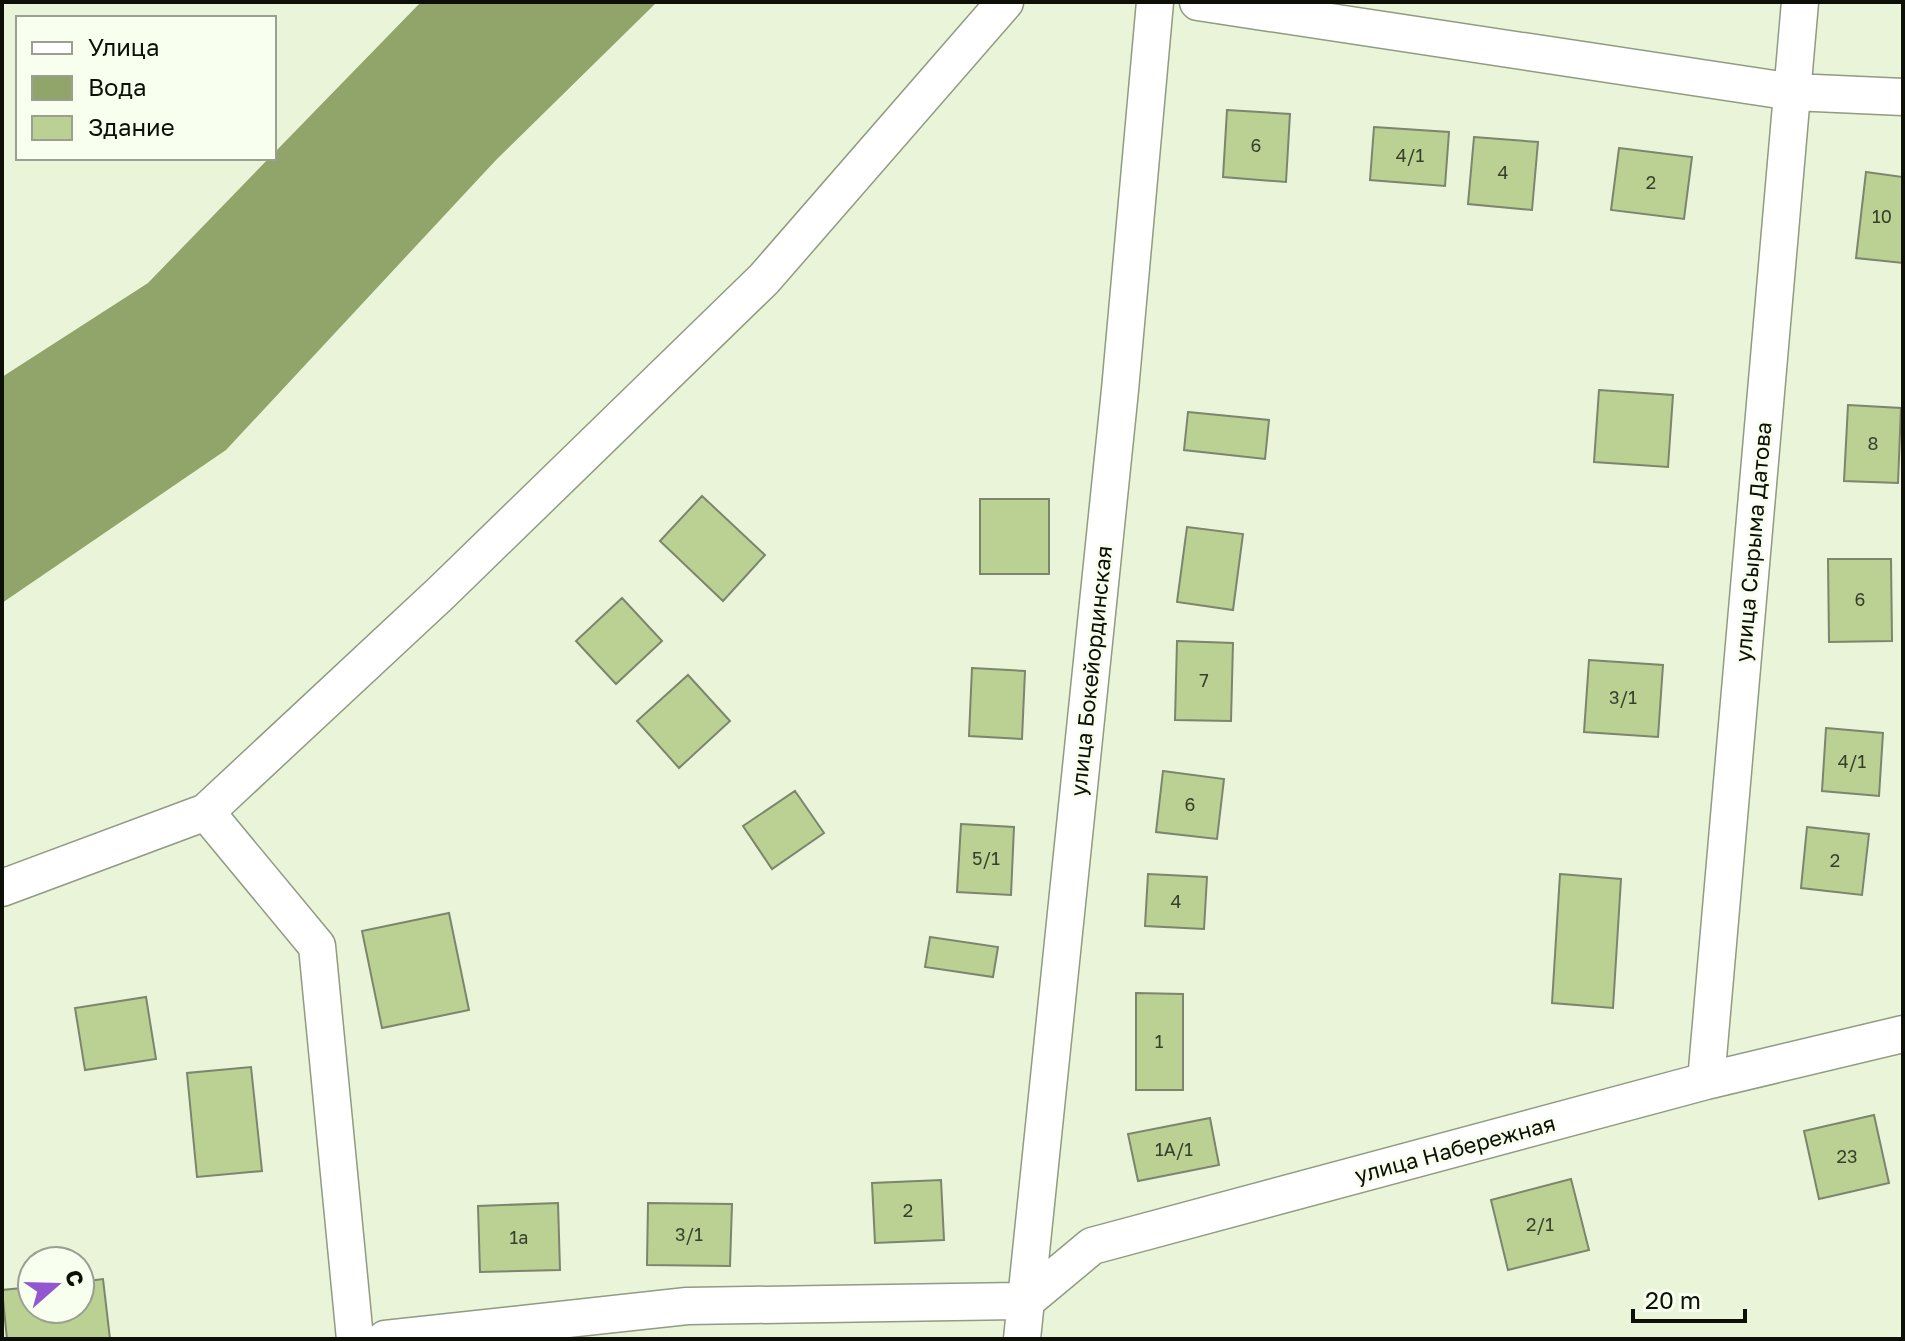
<svg xmlns="http://www.w3.org/2000/svg" width="1905" height="1341" viewBox="0 0 1905 1341" font-family="'Golos Text',sans-serif">
<style>
.water{fill:#91a56a}
.building{fill:#bbd194;stroke:#7c856d;stroke-width:2}
.lines{fill:none;stroke-linecap:round;stroke-linejoin:round}
.minor-casing{stroke:#919a82;stroke-width:39}
.minor{stroke:#fff;stroke-width:36}
.labels{text-anchor:middle;stroke-width:6;stroke-linejoin:round;paint-order:stroke}
.number-label{font-size:18px;fill:#38402a}
.street-label{font-size:22px;fill:#0c1007;stroke:#f9ffef}
</style>
<rect width="100%" height="100%" fill="#e9f4d9"/>
<path class="water" d="M 421,2 L 657,2 L 496,160 L 226,450 L 2,603 L 2,377 L 148,283 L 269,158 L 274,158 L 274,153 Z"/>
<path class="building" d="M 1227,110 L 1290,114 L 1286,182 L 1223,177 Z
M 1374,127 L 1449,132 L 1445,186 L 1370,180 Z
M 1474,137 L 1538,142 L 1532,210 L 1468,204 Z
M 1619,148 L 1692,157 L 1684,219 L 1611,210 Z
M 1866,172 L 1903,177 L 1903,263 L 1856,258 Z
M 1599,390 L 1673,395 L 1668,467 L 1594,462 Z
M 1848,405 L 1901,408 L 1898,483 L 1844,481 Z
M 1188,412 L 1269,420 L 1265,459 L 1184,450 Z
M 702,496 L 765,555 L 723,601 L 660,541 Z
M 980,499 L 1049,499 L 1049,574 L 980,574 Z
M 1187,527 L 1243,534 L 1233,610 L 1177,602 Z
M 1828,559 L 1891,559 L 1892,641 L 1829,642 Z
M 622,598 L 662,641 L 616,684 L 576,641 Z
M 1177,641 L 1233,643 L 1231,721 L 1175,720 Z
M 1589,660 L 1663,665 L 1658,737 L 1584,732 Z
M 972,668 L 1025,671 L 1022,739 L 969,736 Z
M 688,675 L 730,721 L 679,768 L 637,721 Z
M 1826,728 L 1883,733 L 1879,796 L 1822,791 Z
M 1163,771 L 1224,779 L 1217,839 L 1156,832 Z
M 795,791 L 824,833 L 772,869 L 743,826 Z
M 961,824 L 1014,827 L 1011,895 L 957,892 Z
M 1807,827 L 1869,834 L 1862,895 L 1801,888 Z
M 1148,874 L 1207,877 L 1204,929 L 1145,926 Z
M 1560,874 L 1621,879 L 1613,1008 L 1552,1003 Z
M 449,913 L 469,1010 L 382,1028 L 362,931 Z
M 930,937 L 998,947 L 993,977 L 925,967 Z
M 1136,993 L 1183,994 L 1183,1090 L 1136,1090 Z
M 146,997 L 156,1059 L 85,1070 L 75,1008 Z
M 251,1067 L 262,1171 L 197,1177 L 187,1073 Z
M 1874,1115 L 1889,1183 L 1819,1199 L 1804,1131 Z
M 1210,1118 L 1219,1165 L 1138,1181 L 1128,1134 Z
M 1571,1179 L 1589,1250 L 1508,1270 L 1491,1200 Z
M 941,1180 L 944,1240 L 875,1243 L 872,1183 Z
M 558,1203 L 560,1270 L 480,1272 L 478,1206 Z
M 648,1203 L 732,1204 L 730,1266 L 647,1265 Z
M 103,1279 L 110,1339 L 7,1339 L 2,1290 L 32,1287 L 32,1309 L 80,1309 L 80,1282 Z"/>
<g class="lines">
<defs>
<path id="minor" d="M 1198,2 L 1793,92 L 1903,97
M 2,888 L 206,812
M 1706,1081 L 1800,2
M 355,1339 L 317,946 L 206,812 L 441,593 L 764,279 L 1005,2
M 385,1339 L 687,1306 L 1026,1301 L 1092,1246 L 1706,1081 L 1903,1034
M 1022,1339 L 1120,390 L 1155,2"/>
</defs>
<use href="#minor" class="minor-casing"/>
<use href="#minor" class="minor"/>
</g>
<g class="labels">
<g class="number-label">
<text x="1256" y="152">6</text>
<text x="1410" y="162">4/1</text>
<text x="1503" y="179">4</text>
<text x="1651" y="189">2</text>
<text x="1882" y="223">10</text>
<text x="1873" y="450">8</text>
<text x="1860" y="606">6</text>
<text x="1204" y="687">7</text>
<text x="1623" y="704">3/1</text>
<text x="1852" y="768">4/1</text>
<text x="1190" y="811">6</text>
<text x="986" y="865">5/1</text>
<text x="1835" y="867">2</text>
<text x="1176" y="908">4</text>
<text x="1159" y="1048">1</text>
<text x="1174" y="1156">1А/1</text>
<text x="1847" y="1163">23</text>
<text x="908" y="1217">2</text>
<text x="1540" y="1231">2/1</text>
<text x="689" y="1241">3/1</text>
<text x="519" y="1244">1а</text>
</g>
<g class="street-label">
<text transform="translate(1753 542) rotate(-85)" y="8">улица Сырыма Датова</text>
<text transform="translate(1091 671) rotate(-84)" y="8">улица Бокейординская</text>
<text transform="translate(1455 1149) rotate(-15)" y="8">улица Набережная</text>
</g>
</g>
<rect width="1905" height="1341" fill="none" stroke="#0c1007" stroke-width="8"/>
<rect x="16" y="16" width="260" height="144" fill="#f9ffef" stroke="#9a9f92" stroke-width="2"/>
<rect x="32" y="42" width="40" height="12" fill="#ffffff" stroke="#9a9f92" stroke-width="2"/>
<text x="88" y="56" font-size="24" fill="#0c1007">Улица</text>
<rect x="32" y="76" width="40" height="24" fill="#91a56a" stroke="#9a9f92" stroke-width="2"/>
<text x="88" y="96" font-size="24" fill="#0c1007">Вода</text>
<rect x="32" y="116" width="40" height="24" fill="#bbd194" stroke="#9a9f92" stroke-width="2"/>
<text x="88" y="136" font-size="24" fill="#0c1007">Здание</text>
<g transform="translate(56 1285) rotate(70)"><circle r="38" fill="#f9ffef" stroke="#9a9f92" stroke-width="2"/>
<path d="M0-6L14 30L0 20L-14 30Z" fill="#9358cf"/>
<text y="-12" font-size="22" font-weight="bold" text-anchor="middle" fill="#0c1007">С</text>
</g>
<path d="M1633 1309v12h112v-12" fill="none" stroke="#0c1007" stroke-width="4"/>
<text x="1645" y="1309" font-size="24" fill="#0c1007" stroke="#f9ffef" stroke-width="6" paint-order="stroke">20 m</text>
</svg>
